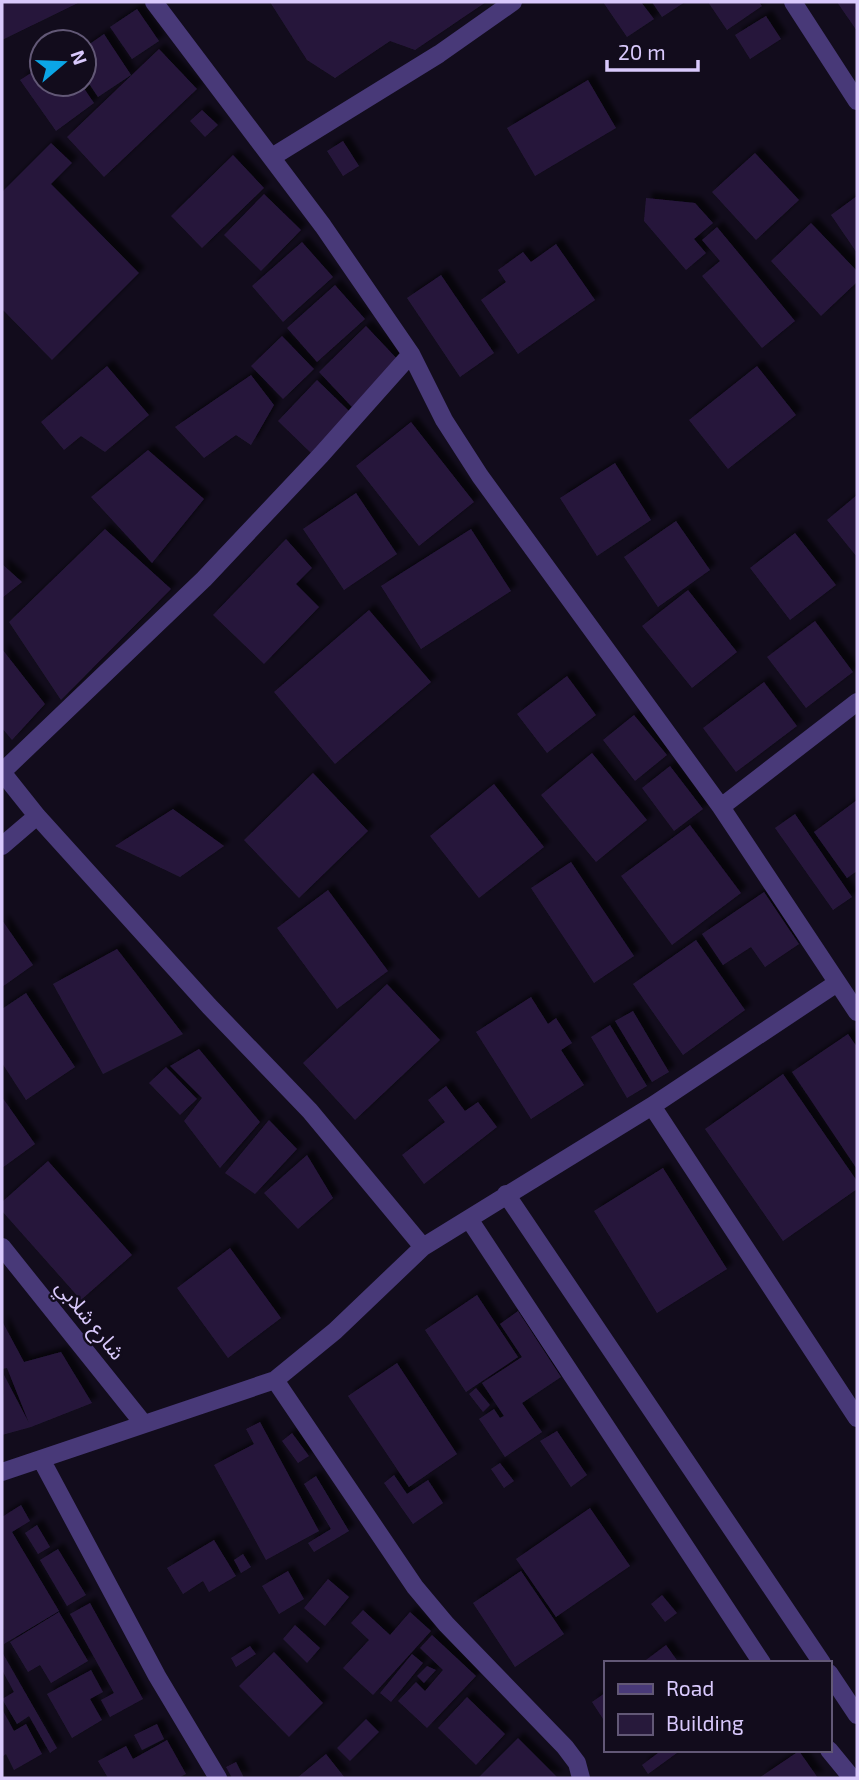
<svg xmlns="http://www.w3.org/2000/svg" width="859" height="1780" viewBox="0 0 859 1780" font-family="'Exo 2','Noto Sans Arabic',sans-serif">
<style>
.building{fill:#27193b;filter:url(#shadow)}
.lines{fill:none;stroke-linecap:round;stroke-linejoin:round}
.minor{stroke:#483978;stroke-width:18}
.labels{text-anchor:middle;stroke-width:5;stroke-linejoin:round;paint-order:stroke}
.street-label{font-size:21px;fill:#d9c9fc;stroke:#120c1c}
</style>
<defs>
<filter id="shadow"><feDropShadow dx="6" dy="-6" stdDeviation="2" flood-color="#0009"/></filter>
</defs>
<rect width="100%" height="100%" fill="#120c1c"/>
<path class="building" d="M 2,2 L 80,2 L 2,40 Z
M 270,2 L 486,2 L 415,50 L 390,41 L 335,78 L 307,60 Z
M 603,2 L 641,2 L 654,19 L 627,37 Z
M 652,2 L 685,2 L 662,17 Z
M 708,2 L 759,2 L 762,6 L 727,30 Z
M 837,2 L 857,2 L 857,31 Z
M 137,9 L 159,41 L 132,59 L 110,27 Z
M 766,16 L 781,39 L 750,59 L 735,35 Z
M 104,34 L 131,75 L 98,97 L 84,76 L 84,48 Z
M 159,49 L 197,89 L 104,177 L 67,137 Z
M 42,66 L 42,84 L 81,84 L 94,103 L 56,131 L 20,80 Z
M 588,80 L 616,128 L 535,176 L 507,128 Z
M 202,110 L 218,125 L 205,137 L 190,121 Z
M 343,141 L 359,166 L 343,176 L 327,151 Z
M 51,143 L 72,163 L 51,184 L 139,273 L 52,360 L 2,309 L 2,192 Z
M 755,153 L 799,200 L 756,240 L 712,192 Z
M 233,155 L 264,188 L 202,248 L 171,216 Z
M 264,194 L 301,230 L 261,271 L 224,235 Z
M 857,196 L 857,253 L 831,215 Z
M 646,198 L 695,203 L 713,223 L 694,239 L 706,253 L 686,270 L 644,221 Z
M 811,223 L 857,271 L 857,282 L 821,316 L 771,261 Z
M 717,227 L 795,321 L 762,348 L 702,276 L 720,261 L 702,240 Z
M 302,242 L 333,277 L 283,322 L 252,286 Z
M 556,244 L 595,300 L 518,354 L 481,300 L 506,282 L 498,270 L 523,252 L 531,262 Z
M 441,275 L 494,353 L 460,377 L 407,298 Z
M 335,285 L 365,319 L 317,362 L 287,328 Z
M 366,326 L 400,362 L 352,407 L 319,372 Z
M 282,336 L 314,369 L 283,399 L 251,366 Z
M 107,366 L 149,415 L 105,452 L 81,436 L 64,450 L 41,422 Z
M 757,366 L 796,415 L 728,469 L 689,420 Z
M 251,375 L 274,405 L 251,445 L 236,435 L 204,458 L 175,427 Z
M 317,380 L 351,413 L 312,454 L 278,421 Z
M 411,422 L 474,502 L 419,546 L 356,466 Z
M 148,450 L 204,499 L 152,563 L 91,497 Z
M 615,463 L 651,520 L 597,556 L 560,498 Z
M 356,493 L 397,554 L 344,590 L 303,529 Z
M 857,495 L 857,557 L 827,520 Z
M 676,521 L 710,570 L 658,607 L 624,557 Z
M 105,529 L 171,589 L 61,700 L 9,622 Z
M 471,529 L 511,591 L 421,649 L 381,586 Z
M 795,533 L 836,585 L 790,620 L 750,568 Z
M 286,539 L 312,568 L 296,584 L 319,607 L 264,664 L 213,615 Z
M 2,564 L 22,582 L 2,598 Z
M 688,590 L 737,652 L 692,688 L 642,626 Z
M 369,610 L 431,682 L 335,764 L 274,692 Z
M 815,621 L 853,672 L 806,708 L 767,657 Z
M 2,649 L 45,704 L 12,740 L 2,728 Z
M 567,676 L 596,715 L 547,753 L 517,714 Z
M 764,682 L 797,726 L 736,772 L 703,728 Z
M 634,715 L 667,755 L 635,781 L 603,740 Z
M 592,753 L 647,820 L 596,862 L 541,795 Z
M 670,766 L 703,809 L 674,831 L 642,788 Z
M 313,773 L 368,831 L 299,898 L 244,840 Z
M 494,784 L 544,847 L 479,898 L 430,836 Z
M 857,800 L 857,871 L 847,878 L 814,832 Z
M 173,809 L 224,846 L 180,877 L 115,846 Z
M 795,814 L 852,897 L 833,910 L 775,828 Z
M 690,825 L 741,893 L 672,945 L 621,876 Z
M 571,862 L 634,956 L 594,983 L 531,888 Z
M 328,890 L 388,971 L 337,1009 L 277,928 Z
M 764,892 L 799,944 L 765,967 L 751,947 L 723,965 L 702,934 Z
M 2,920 L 33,965 L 2,987 Z
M 696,940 L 745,1010 L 683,1055 L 633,984 Z
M 117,949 L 183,1034 L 103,1074 L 53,984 Z
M 387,984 L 440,1040 L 355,1120 L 303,1063 Z
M 26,993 L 75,1067 L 26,1100 L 2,1063 L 2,1009 Z
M 531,997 L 548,1024 L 556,1018 L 572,1043 L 561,1050 L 584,1085 L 531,1119 L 476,1032 Z
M 633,1011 L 669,1072 L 652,1082 L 615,1021 Z
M 610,1025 L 647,1086 L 627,1098 L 591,1037 Z
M 848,1034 L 857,1047 L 857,1169 L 792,1072 Z
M 199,1049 L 260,1122 L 220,1168 L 184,1121 L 202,1098 L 170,1066 Z
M 166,1067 L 197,1099 L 180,1115 L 149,1083 Z
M 783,1074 L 857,1181 L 857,1189 L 783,1241 L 705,1129 Z
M 446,1086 L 465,1111 L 478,1102 L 497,1127 L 424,1184 L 402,1155 L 445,1122 L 428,1100 Z
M 2,1097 L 35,1144 L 2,1168 Z
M 269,1120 L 297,1149 L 255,1194 L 225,1173 Z
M 307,1155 L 333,1198 L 298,1229 L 264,1193 Z
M 48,1161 L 132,1255 L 81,1300 L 2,1211 L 2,1202 Z
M 663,1168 L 727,1269 L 657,1313 L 594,1211 Z
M 230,1248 L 281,1318 L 228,1358 L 177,1288 Z
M 477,1295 L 518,1357 L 466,1392 L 425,1330 Z
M 518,1311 L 561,1377 L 522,1403 L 542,1432 L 505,1457 L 479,1419 L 494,1409 L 500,1418 L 504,1416 L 482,1383 L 522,1357 L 500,1324 Z
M 2,1321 L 24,1362 L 61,1352 L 92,1403 L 31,1427 L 2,1435 L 4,1375 L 29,1423 L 7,1368 L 2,1369 Z
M 397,1363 L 457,1454 L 409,1487 L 348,1396 Z
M 476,1388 L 490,1405 L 483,1412 L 469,1394 Z
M 260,1422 L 319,1531 L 266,1560 L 214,1465 L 254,1444 L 246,1429 Z
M 557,1431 L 587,1475 L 571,1487 L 540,1441 Z
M 292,1433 L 309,1456 L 298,1463 L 282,1441 Z
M 500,1463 L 514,1481 L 504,1488 L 491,1469 Z
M 394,1475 L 407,1494 L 428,1480 L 443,1503 L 413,1524 L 384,1483 Z
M 316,1476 L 349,1531 L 314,1552 L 308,1543 L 331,1529 L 304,1484 Z
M 21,1505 L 30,1521 L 12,1532 L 59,1611 L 4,1644 L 2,1517 Z
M 590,1508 L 630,1566 L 556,1617 L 516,1559 Z
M 37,1525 L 50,1547 L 38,1554 L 25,1533 Z
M 214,1540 L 236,1576 L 209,1592 L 203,1581 L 183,1594 L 167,1568 Z
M 58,1549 L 86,1595 L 67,1606 L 40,1560 Z
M 243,1554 L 251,1567 L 241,1573 L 234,1560 Z
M 288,1571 L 304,1599 L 279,1614 L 262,1586 Z
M 521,1571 L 564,1634 L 515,1667 L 473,1603 Z
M 328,1579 L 349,1597 L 325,1626 L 304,1608 Z
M 662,1595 L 677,1613 L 665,1622 L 651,1604 Z
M 90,1603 L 143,1699 L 110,1717 L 101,1700 L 114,1693 L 70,1614 Z
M 363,1610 L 390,1635 L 410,1612 L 431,1631 L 373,1695 L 343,1668 L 369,1640 L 351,1623 Z
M 59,1612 L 88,1661 L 51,1683 L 40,1665 L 28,1672 L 10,1642 Z
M 295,1625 L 320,1648 L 307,1663 L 283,1639 Z
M 432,1635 L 476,1676 L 427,1728 L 398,1701 L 416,1682 L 425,1691 L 443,1670 L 420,1648 Z
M 666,1645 L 679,1663 L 642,1663 Z
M 250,1646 L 256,1654 L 236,1667 L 231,1658 Z
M 2,1652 L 57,1748 L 50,1753 L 29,1716 L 17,1724 L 2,1699 L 14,1692 L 2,1670 Z
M 274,1652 L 323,1703 L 289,1737 L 239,1686 Z
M 412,1654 L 423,1663 L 391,1702 L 380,1693 Z
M 427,1666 L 436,1670 L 424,1683 L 417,1676 Z
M 91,1670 L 103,1692 L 90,1699 L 102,1720 L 72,1738 L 47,1694 Z
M 605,1693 L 605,1722 L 592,1702 Z
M 467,1697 L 505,1734 L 476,1765 L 438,1728 Z
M 2,1709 L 14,1731 L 26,1724 L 42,1754 L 14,1770 L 6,1754 L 2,1757 Z
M 366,1719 L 379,1732 L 350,1761 L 337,1748 Z
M 157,1724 L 164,1739 L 142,1750 L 134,1735 Z
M 518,1738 L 558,1778 L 478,1778 Z
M 167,1740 L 186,1774 L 178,1778 L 108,1778 L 98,1761 L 126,1746 L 133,1759 Z
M 662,1750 L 681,1750 L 648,1774 L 642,1765 Z
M 799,1751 L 818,1778 L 759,1778 Z
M 326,1754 L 345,1778 L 297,1778 Z
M 236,1762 L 244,1778 L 232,1778 L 226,1767 Z"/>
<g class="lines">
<path class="minor" d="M 154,2 L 323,226 L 411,354 L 444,420 L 480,476 L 721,807 L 857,1012
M 793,2 L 857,101
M 272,157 L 439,54 L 513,2
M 2,772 L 37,816 L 209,1006 L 310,1111 L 423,1247
M 2,772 L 204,579 L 321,455 L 411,354
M 721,807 L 857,702
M 2,846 L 37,816
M 652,1106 L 857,1418
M 506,1194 L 822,1663
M 469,1219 L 762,1663
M 2,1247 L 143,1423
M 275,1380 L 415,1587 L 446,1624 L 565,1747 L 577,1763 L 581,1778
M 42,1461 L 157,1676 L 218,1778
M 2,1472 L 275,1380 L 335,1331 L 423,1247 L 652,1106 L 837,983
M 829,1673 L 857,1715
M 829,1750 L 852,1778"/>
</g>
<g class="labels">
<g class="street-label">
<text transform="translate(90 1320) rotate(51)" y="7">شارع شلابي</text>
</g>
</g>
<rect width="859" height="1780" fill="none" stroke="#d9c9fc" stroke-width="7"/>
<rect x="604" y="1661" width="228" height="91" fill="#120c1c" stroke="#625876" stroke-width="2"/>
<rect x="618" y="1684" width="35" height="10" fill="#483978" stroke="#625876" stroke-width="2"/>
<text x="666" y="1696" font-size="21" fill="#d9c9fc">Road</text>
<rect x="618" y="1714" width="35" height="21" fill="#27193b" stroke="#625876" stroke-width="2"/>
<text x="666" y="1731" font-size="21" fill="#d9c9fc">Building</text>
<g transform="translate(63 63) rotate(71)"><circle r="33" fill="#120c1c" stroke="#625876" stroke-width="2"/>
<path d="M0-5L12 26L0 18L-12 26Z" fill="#0ba6e6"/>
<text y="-10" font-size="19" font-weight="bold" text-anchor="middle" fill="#d9c9fc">N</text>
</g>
<path d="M607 60v10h91v-10" fill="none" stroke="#d9c9fc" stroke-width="3.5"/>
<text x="618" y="60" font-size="21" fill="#d9c9fc" stroke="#120c1c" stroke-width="5" paint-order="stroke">20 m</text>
</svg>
